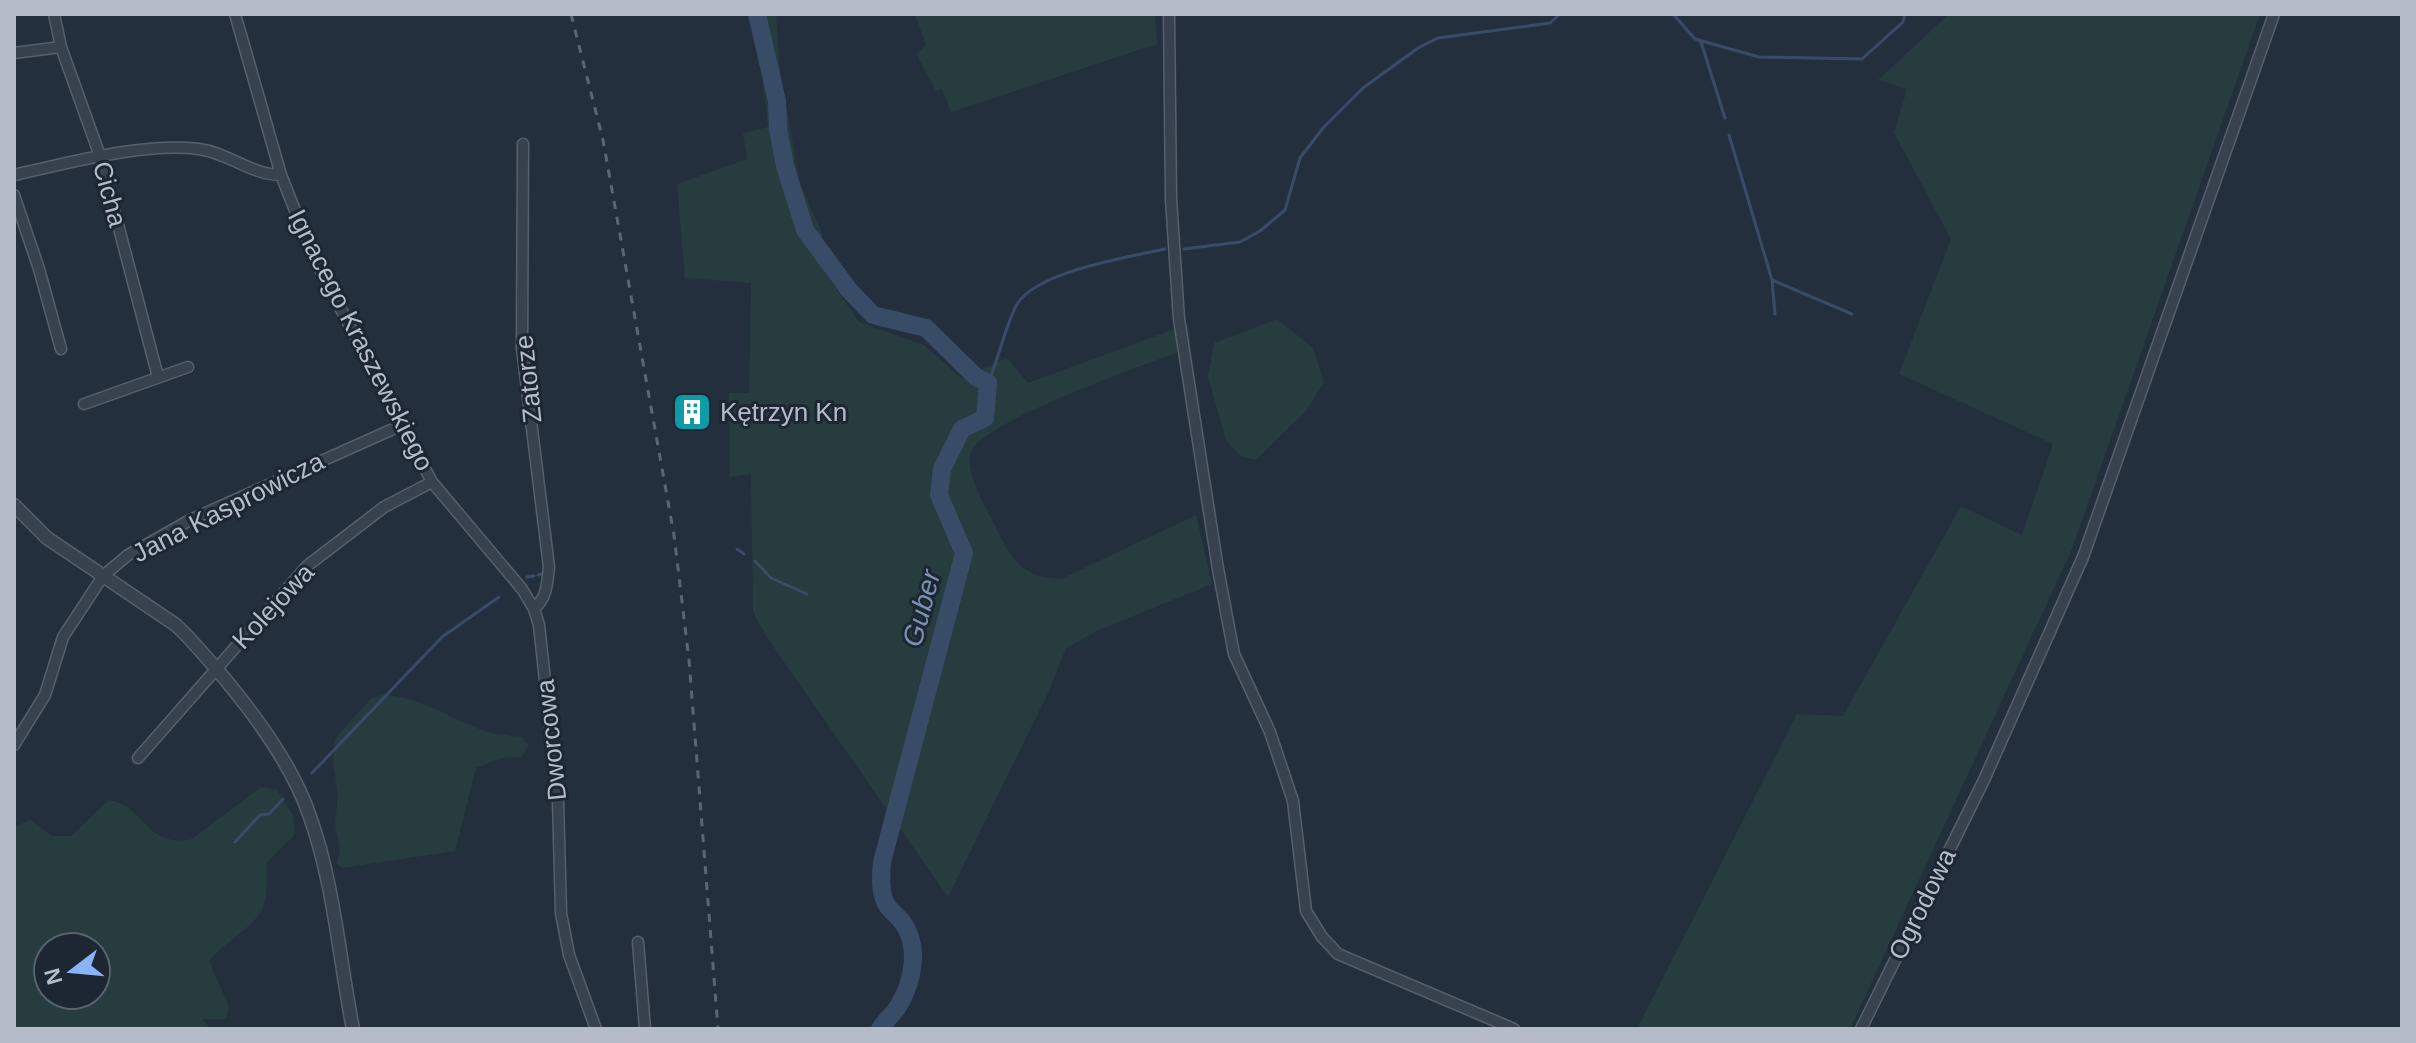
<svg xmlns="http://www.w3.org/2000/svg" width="2416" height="1043" viewBox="0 0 2416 1043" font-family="Arial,sans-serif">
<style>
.green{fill:#263c3f;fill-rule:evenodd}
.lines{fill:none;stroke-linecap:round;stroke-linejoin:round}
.stream{stroke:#394c67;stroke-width:3}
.river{stroke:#394c67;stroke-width:18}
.minor-casing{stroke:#565f6c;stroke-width:13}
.tertiary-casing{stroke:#565f6c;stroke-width:15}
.minor{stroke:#38414e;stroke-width:10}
.tertiary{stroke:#38414e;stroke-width:12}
.rail{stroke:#5a6575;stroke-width:3;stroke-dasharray:8 8;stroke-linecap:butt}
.labels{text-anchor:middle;stroke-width:6;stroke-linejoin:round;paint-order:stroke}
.street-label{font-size:26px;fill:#b4bcc9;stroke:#1d2633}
.poi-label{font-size:26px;fill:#b4bcc9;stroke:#1d2633;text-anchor:start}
.water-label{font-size:28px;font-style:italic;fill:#7c92b1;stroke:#1d2633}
</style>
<rect width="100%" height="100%" fill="#242f3e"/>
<path class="green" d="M 747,14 L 776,14 L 780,71 L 800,184 L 823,235 L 808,248 L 859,322 L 924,345 L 961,378 L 1007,358 L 1028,383 L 1188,324 L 1191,347 C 1154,362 983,420 971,452 C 964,472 986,507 995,526 C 1011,559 1022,578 1061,579 L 1196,515 L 1212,584 L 1099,630 L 1066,648 L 1049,691 L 948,897 L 768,639 L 753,612 L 751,474 L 730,477 L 729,393 L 749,393 L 751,283 L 685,278 L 677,184 L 747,159 L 743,133 L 768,127 L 759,49 Z
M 915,14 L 1155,14 L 1157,44 L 951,112 L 942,89 L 936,91 L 916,54 L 926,45 Z
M 1949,14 L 2260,14 L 2072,549 L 1850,1029 L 1637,1029 L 1797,714 L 1843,716 L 1961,506 L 2022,535 L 2053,444 L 1899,374 L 1951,239 L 1894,133 L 1907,89 L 1878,80 Z
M 1277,319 L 1313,348 L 1324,382 L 1307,410 L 1256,460 L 1240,456 L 1226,440 L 1208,377 L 1214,343 Z
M 383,695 C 424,696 458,725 496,734 C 505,735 513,736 522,737 L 529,745 L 521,757 L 501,758 L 476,768 L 455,851 L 342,868 L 337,864 L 340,851 L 335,823 L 338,796 L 333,760 L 335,738 L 372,698 Z
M 261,787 L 276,789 L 293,815 L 295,834 L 267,862 C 266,875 268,889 265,901 C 259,927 224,941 209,961 L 229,1007 L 226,1019 L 202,1019 L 210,1028 L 208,1029 L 14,1029 L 14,827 L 30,820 L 52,836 L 71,836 L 109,800 C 145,806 146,849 192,839 ZM 48,947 L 96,947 L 96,995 L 48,995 Z"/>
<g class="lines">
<path class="stream" d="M 1673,14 L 1695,39 L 1759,57 L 1862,59 L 1903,22 L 1905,14
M 1701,42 L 1725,118
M 1729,135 L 1772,280 L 1775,314
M 1184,249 L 1240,242 L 1260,231 L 1285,210 L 1300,158 L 1323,128 L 1363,88 L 1418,48 L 1438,38 L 1550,23 L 1560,14
M 1772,280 L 1852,314
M 988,383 C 999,358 1004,330 1016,306 C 1033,272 1129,257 1165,249
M 737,549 L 744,554
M 755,561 L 771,578 L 807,594
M 538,575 L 542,574
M 527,577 L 534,576
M 312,773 L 442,637 L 499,597
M 235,842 L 260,815 L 269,814 L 283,799"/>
<path class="river" d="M 757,14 L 777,101 L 778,129 L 785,166 L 805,230 L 849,290 L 873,315 L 926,328 L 976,377 L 988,383 L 985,418 L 962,429 L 942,469 L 939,495 L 964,553 L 882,862 C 881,874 880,888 884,899 C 887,910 897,914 903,923 C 920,947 913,981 899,1005 C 894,1014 885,1020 880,1029"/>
<defs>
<path id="minor" d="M 54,14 L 61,47 L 100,156 L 158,377
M 235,14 L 281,175 L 313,256 L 432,482 L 522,589 L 534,609 L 539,625 L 558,801 L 561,913 L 569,955 L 596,1029
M 1169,14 L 1171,199 L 1179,319 L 1218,569 L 1234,654 L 1270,732 L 1293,801 L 1306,911 L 1322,937 L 1338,954 L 1514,1029
M 14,53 L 61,47
M 523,144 L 522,348 L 549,567 C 547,585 547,597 534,609
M 14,175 C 68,163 144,142 199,149 C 229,153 251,175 281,175
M 14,195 L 39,269 L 61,349
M 84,404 L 188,367
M 14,745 L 45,695 L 63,637 L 103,576 L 128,555 L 190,520 L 402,425
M 138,758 L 307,566 L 384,507 L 432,482
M 638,942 L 645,1029
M 1861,1029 L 1984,780 L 2083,557 L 2274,14"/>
<path id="tertiary" d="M 14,505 L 47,538 L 176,625 L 189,638 C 233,686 288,753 309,814 C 334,882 339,958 353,1029"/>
</defs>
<use href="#minor" class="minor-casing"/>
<use href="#tertiary" class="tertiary-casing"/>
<use href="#minor" class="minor"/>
<use href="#tertiary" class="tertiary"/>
<path class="rail" d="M 571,14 L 603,140 L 674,535 L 689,660 L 718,1029"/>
</g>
<defs>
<symbol id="building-square" viewBox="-11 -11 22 22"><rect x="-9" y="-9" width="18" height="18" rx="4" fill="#0f9aa8" stroke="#1d2633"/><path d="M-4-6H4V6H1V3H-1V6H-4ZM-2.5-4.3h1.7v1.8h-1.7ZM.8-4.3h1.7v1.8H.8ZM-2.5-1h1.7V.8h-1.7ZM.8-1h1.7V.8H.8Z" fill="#fff"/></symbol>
</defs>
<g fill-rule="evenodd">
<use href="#building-square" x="670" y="390" width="44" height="44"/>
</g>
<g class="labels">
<g class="street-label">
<text transform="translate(110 194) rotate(75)" y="9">Cicha</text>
<text transform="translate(361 340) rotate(63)" y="9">Ignacego Kraszewskiego</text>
<text transform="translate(528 379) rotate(-96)" y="9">Zatorze</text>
<text transform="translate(228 507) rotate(-27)" y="9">Jana Kasprowicza</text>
<text transform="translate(273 606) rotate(-47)" y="9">Kolejowa</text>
<text transform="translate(551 740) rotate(-96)" y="9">Dworcowa</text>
<text transform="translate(1922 904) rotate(-64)" y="9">Ogrodowa</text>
</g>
<g class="poi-label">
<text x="720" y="421">Kętrzyn Kn</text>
</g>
<g class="water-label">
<text transform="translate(921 608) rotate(-75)" y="10">Guber</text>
</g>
</g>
<rect width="2416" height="1043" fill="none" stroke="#b4bcc9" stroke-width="32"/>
<g transform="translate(72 971) rotate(254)"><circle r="38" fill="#1d2633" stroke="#59626f" stroke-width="2"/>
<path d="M0-6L14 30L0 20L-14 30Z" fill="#8ab4f8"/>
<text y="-12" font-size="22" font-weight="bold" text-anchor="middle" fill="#b4bcc9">N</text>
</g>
</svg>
